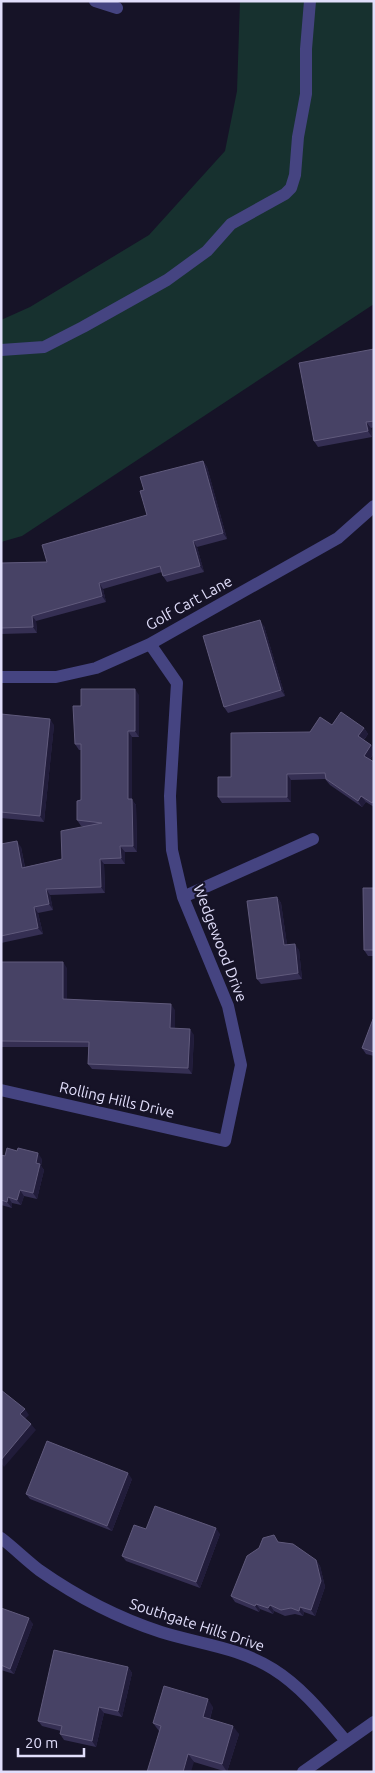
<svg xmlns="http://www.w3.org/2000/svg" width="375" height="1773" viewBox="0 0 375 1773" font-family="Ubuntu,sans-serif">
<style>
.green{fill:#17312f}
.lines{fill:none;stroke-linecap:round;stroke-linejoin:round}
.minor{stroke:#454481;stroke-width:12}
.wall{fill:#352f53}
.shaded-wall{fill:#211c3a}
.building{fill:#474265;stroke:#605a7c}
.labels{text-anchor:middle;stroke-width:4.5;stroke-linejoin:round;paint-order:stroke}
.street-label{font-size:15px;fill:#e1defb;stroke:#161327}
</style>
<rect width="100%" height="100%" fill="#161327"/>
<path class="green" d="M 240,1 L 374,1 L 374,304 L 22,536 L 1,542 L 1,320 L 30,307 L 149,235 L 225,151 L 237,91 Z"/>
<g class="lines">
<path class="minor" d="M 95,1 L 117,8
M 1,350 L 44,347 L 83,327 L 167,280 L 207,251 L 231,224 L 285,194 L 291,188 L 295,175 L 298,137 L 306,94 L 306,49 L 310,1
M 1,677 L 56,677 L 96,668 L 150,644 L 338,538 L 374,506
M 183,897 L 313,839
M 1,1090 L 225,1141 L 241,1065 L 228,1006 L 183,897 L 172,850 L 170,796 L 177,683 L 150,644
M 1,1538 C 14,1548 26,1560 39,1570 C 76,1596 118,1618 161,1632 C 199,1644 238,1647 273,1669 C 302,1687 324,1715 346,1741
M 303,1772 L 374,1722"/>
</g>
<path class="wall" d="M 374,349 L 374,427 L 371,428 L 372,437 L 318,447 L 314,441 Z
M 203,461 L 207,467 L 227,539 L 197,547 L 204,572 L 167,582 L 163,576 L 162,572 L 103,589 L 106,602 L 36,621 L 37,633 L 1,634 L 1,563 L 47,562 L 147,515 L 144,490 Z
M 264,626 L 285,696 L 228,713 L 224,707 Z
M 139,695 L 139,737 L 132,737 L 132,800 L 136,805 L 137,852 L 125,852 L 125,864 L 104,864 L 105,893 L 50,895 L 53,910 L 38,913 L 43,934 L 1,943 L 1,844 L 21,847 L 25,867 L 62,859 L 85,826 L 81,826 L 77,820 L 81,800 L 81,750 L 79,750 L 75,744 Z
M 1,714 L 54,725 L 44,822 L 1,818 Z
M 332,725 L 364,728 L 368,734 L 364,740 L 371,745 L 374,749 L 374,753 L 370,759 L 374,762 L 374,807 L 366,802 L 362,807 L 330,785 L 325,779 L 291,780 L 291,802 L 222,803 L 218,797 L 231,777 L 310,732 Z
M 374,888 L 374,956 L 368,956 L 364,950 Z
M 277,897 L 281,903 L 287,945 L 299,950 L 302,979 L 261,984 L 257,979 Z
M 1,962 L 67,968 L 67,999 L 175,1010 L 175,1028 L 194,1035 L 192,1074 L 92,1069 L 88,1064 L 88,1047 L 1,1047 Z
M 374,1019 L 374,1056 L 366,1054 L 362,1048 Z
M 1,1155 L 42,1159 L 41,1166 L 44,1170 L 37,1199 L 24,1196 L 21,1205 L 12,1203 L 12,1208 L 1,1205 Z
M 132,1479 L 112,1531 L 30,1499 L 26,1494 Z
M 146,1529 L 220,1534 L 200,1588 L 126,1561 L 122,1556 Z
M 279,1542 L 316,1560 L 320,1566 L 325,1587 L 315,1616 L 304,1612 L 303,1616 L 295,1614 L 285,1616 L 274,1611 L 273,1614 L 260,1609 L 259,1612 L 235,1602 L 231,1596 Z
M 1,1608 L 33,1624 L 14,1674 L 1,1670 Z
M 128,1667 L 132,1673 L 122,1717 L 104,1713 L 96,1747 L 64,1740 L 60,1734 L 61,1731 L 42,1726 L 38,1721 Z
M 213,1707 L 210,1719 L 239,1734 L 227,1772 L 194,1762 L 159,1731 L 153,1723 Z"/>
<path class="shaded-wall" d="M 366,422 L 371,428 L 372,437 L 368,431 Z
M 203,461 L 207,467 L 227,539 L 223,533 Z
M 193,541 L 197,547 L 204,572 L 200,566 Z
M 99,583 L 103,589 L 106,602 L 102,596 Z
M 32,616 L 36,621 L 37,633 L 33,627 Z
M 260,620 L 264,626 L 285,696 L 281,690 Z
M 135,689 L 139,695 L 139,737 L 135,731 Z
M 50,719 L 54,725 L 44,822 L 40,816 Z
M 364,728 L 368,734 L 362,742 L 358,736 Z
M 128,731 L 132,737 L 132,800 L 136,805 L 137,852 L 133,846 L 128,799 Z
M 371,745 L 374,749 L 374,753 L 368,761 L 364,756 Z
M 287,774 L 291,780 L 291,802 L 287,797 Z
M 361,796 L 366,802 L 362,807 L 358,801 Z
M 17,841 L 21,847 L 26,874 L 22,868 Z
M 120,846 L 125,852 L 125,864 L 121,858 Z
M 100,859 L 104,864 L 105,893 L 101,887 Z
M 46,889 L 50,895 L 53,910 L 49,904 Z
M 277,897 L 281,903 L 288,951 L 284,945 Z
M 34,907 L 38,913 L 43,934 L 38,928 Z
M 295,944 L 299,950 L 302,979 L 298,973 Z
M 63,962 L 67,968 L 67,1005 L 63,999 Z
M 171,1004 L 175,1010 L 175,1034 L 170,1028 Z
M 190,1029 L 194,1035 L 192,1074 L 188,1068 Z
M 38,1153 L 42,1159 L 41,1166 L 44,1170 L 37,1199 L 33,1193 L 36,1163 Z
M 20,1190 L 24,1196 L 21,1205 L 17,1200 Z
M 8,1197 L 12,1203 L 12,1208 L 7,1202 Z
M 25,1409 L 29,1415 L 24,1420 L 20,1414 Z
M 31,1424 L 36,1430 L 4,1467 L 1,1463 L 1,1460 Z
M 128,1473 L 132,1479 L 112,1531 L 107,1526 Z
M 216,1528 L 220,1534 L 200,1588 L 196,1582 Z
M 316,1560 L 320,1566 L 325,1587 L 315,1616 L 311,1610 Z
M 256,1604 L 260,1609 L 259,1612 L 255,1606 Z
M 270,1605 L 274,1611 L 273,1614 L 268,1608 Z
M 300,1607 L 304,1612 L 303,1616 L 299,1611 Z
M 29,1618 L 33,1624 L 14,1674 L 10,1669 Z
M 128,1667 L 132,1673 L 122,1717 L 118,1711 Z
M 208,1699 L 213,1707 L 208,1725 L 203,1717 Z
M 99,1707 L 104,1713 L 96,1747 L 92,1741 Z
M 233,1726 L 239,1734 L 227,1772 L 222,1764 Z
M 188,1754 L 194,1762 L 191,1772 L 183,1772 Z"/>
<path class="building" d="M 374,349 L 374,421 L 366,422 L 368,431 L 314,441 L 299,363 Z
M 203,461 L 223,533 L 193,541 L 200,566 L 163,576 L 160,566 L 99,583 L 102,596 L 32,616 L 33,627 L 1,628 L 1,563 L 47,562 L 42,545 L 147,515 L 140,491 L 144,490 L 140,477 Z
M 260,620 L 281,690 L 224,707 L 203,636 Z
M 81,689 L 135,689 L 135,731 L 128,731 L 128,799 L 132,799 L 133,846 L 120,846 L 121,858 L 100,859 L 101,887 L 46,889 L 49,904 L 34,907 L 38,928 L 1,936 L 1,844 L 17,841 L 22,868 L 62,859 L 61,831 L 102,823 L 77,820 L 77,801 L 81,800 L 81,744 L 75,744 L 73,706 L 81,706 Z
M 341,712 L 364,728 L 358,736 L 371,745 L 364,756 L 374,762 L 374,800 L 372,803 L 361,796 L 358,801 L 326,779 L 325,773 L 287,774 L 287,797 L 218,797 L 218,777 L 231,777 L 231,733 L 310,732 L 320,717 L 332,725 Z
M 1,714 L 50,719 L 40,816 L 1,812 Z
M 363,888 L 374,888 L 374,950 L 364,950 Z
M 277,897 L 284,945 L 295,944 L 298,973 L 257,979 L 247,901 Z
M 1,962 L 63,962 L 63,999 L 171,1004 L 170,1028 L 190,1029 L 188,1068 L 88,1064 L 89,1042 L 1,1041 Z
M 373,1019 L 374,1019 L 374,1052 L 362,1048 Z
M 7,1148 L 17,1151 L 18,1148 L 38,1153 L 36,1163 L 40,1164 L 33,1193 L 20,1190 L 17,1200 L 8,1197 L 7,1202 L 1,1200 L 1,1155 L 5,1156 Z
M 1,1390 L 25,1409 L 20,1414 L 31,1424 L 1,1460 Z
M 47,1441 L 128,1473 L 107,1526 L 26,1494 Z
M 155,1506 L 216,1528 L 196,1582 L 122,1556 L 134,1525 L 146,1529 Z
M 274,1535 L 278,1542 L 293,1544 L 316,1560 L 321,1581 L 311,1610 L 300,1607 L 299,1611 L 291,1608 L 281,1610 L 270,1605 L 268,1608 L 256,1604 L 255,1606 L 231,1596 L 247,1556 L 259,1548 L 263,1538 Z
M 1,1608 L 29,1618 L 10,1669 L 1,1665 Z
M 54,1650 L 128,1667 L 118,1711 L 99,1707 L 92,1741 L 60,1734 L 62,1726 L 38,1721 Z
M 164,1686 L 208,1699 L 203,1717 L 233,1726 L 222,1764 L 188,1754 L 183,1772 L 147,1772 L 161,1726 L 153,1723 Z"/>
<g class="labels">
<g class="street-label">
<text transform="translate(189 603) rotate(-29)" y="5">Golf Cart Lane</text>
<text transform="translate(220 943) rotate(69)" y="5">Wedgewood Drive</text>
<text transform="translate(117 1100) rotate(13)" y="5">Rolling Hills Drive</text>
<text transform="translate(197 1625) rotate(18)" y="5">Southgate Hills Drive</text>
</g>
</g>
<rect width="375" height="1773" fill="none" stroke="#e1defb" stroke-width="5"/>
<path d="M18 1748v8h66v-8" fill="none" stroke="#e1defb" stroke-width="2.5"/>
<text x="25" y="1748" font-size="15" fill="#e1defb" stroke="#161327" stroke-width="4" paint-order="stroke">20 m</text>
</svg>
